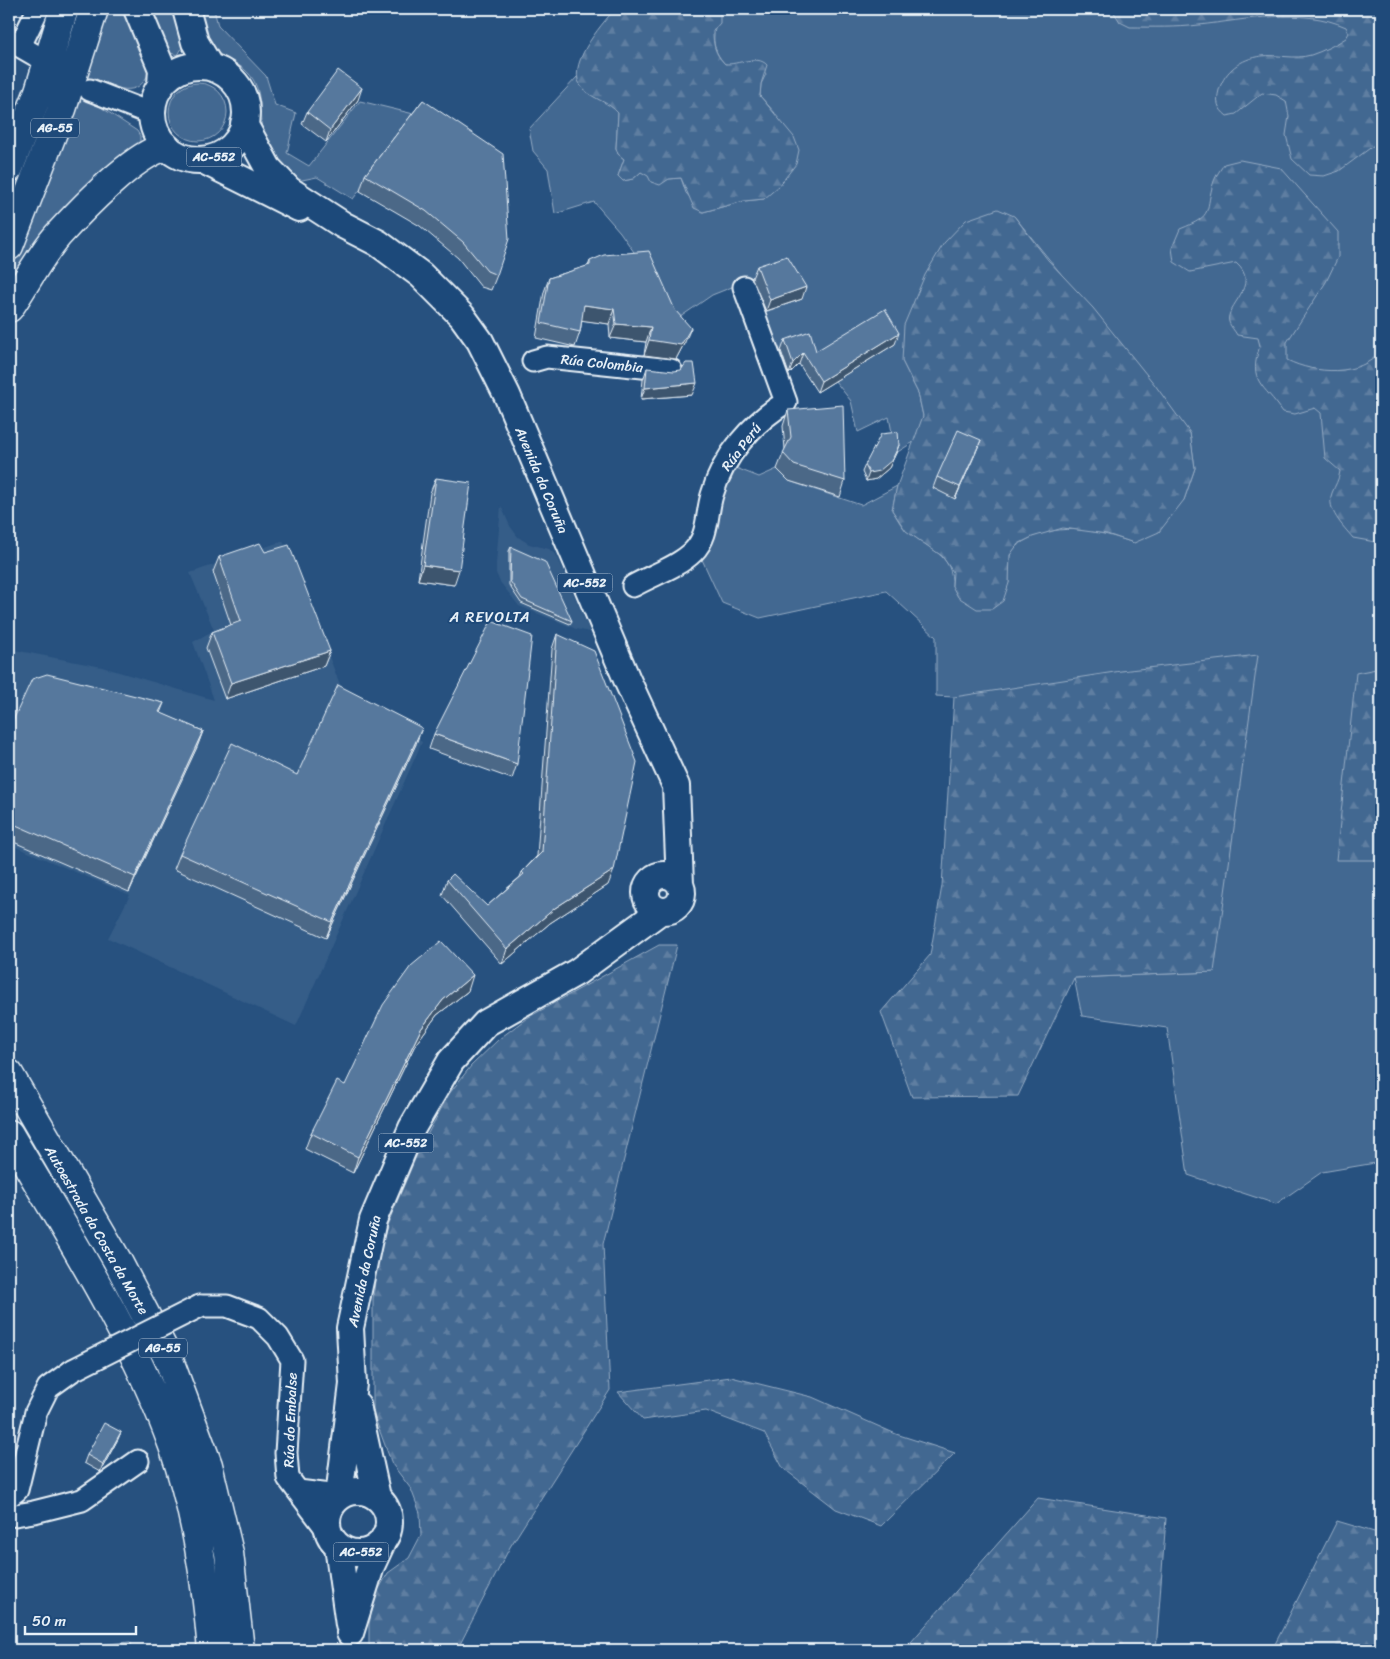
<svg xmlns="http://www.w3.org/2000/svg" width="1390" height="1659" viewBox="0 0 1390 1659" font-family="Sriracha,sans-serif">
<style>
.built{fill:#355d88}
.green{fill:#436891;stroke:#96acc4}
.forest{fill:url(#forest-firs);stroke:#96acc4}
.water{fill:url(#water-rules);stroke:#9db3c9}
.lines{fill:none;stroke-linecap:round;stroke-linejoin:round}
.minor-casing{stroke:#e8f1f8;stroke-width:25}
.major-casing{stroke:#e8f1f8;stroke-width:30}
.highway-casing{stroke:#e8f1f8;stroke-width:31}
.minor{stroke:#1f4a7a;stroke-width:21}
.major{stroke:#1f4a7a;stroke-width:26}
.highway{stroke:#1f4a7a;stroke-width:28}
.minor-bridge-casing{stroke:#e8f1f8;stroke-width:25;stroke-linecap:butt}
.minor-bridge{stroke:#1f4a7a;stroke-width:21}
.wall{fill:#4b6787;stroke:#e8f1f8}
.shaded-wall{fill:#3d546e;stroke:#e8f1f8}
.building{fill:#57789d;stroke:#e8f1f8}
.labels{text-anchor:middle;stroke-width:4;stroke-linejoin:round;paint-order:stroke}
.shield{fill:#1f4a7a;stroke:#acbfd2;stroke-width:1}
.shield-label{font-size:12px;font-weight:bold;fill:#e8f1f8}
.street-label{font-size:14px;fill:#e8f1f8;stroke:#1f4a7a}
.neighbourhood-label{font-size:15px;letter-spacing:1px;fill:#e8f1f8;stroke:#1f4a7a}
</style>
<defs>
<pattern id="forest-firs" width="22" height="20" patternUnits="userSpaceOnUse" patternTransform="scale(1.25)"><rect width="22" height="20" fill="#436891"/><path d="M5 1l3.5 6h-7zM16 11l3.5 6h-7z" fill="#5e7ea1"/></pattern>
<pattern id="water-rules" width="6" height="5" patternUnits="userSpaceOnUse" patternTransform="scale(1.25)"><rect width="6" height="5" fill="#6b8aaa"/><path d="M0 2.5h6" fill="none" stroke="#5e7388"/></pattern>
</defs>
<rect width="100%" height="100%" fill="#27517f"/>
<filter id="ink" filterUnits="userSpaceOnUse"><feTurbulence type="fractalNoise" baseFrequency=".02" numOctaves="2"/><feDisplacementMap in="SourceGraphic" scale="10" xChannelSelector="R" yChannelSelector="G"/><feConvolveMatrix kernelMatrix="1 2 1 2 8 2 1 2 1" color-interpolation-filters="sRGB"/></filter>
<g filter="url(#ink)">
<path class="built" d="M 501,506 L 510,526 L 518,537 L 529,544 L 549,549 L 557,556 L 590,632 L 576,629 L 519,606 L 500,582 L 496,573 L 496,563 Z
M 283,541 L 347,702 L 422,742 L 296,1026 L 108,938 L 130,895 L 9,844 L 9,649 L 102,667 L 214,700 L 193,642 L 214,630 L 190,573 Z"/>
<path class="green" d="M 107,9 L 127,9 L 149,72 C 138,100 115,88 94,78 L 84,96 L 137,131 L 140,136 L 140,143 L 9,287 C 9,260 27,235 36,209 C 61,143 87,77 107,9 Z
M 146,9 L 175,9 L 182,48 L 178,55 L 170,53 Z
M 197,9 L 214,9 L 218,26 L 266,76 L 275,105 L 296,113 L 287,153 L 309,166 L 360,101 L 418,115 L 353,199 L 317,177 L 292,182 C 279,170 268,150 263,133 C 258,115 263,98 254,81 C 246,66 231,62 218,53 C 205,43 202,23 197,9 Z
M 716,9 L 1381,9 L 1381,1162 L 1322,1172 L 1276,1204 L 1188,1175 L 1167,1028 L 1082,1016 L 1074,978 L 1214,972 L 954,697 L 936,696 L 936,637 L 886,591 L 760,618 L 722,603 L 700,555 L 731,466 L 759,477 L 777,469 L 789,481 L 861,505 L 897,486 L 892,510 C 897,517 901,527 908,532 C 929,549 954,555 952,586 L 1009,583 C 1009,574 1008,564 1010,556 C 1012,548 1019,544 1026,540 C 1061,521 1099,531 1134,543 L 1184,500 L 1195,468 L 1190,433 L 1014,216 L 902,361 L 918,393 L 923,416 L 915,441 L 896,453 L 889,417 L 858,432 L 851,401 L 835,381 L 812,362 L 806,342 L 779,352 L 762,313 L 802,299 L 782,267 L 712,295 L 670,324 L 643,265 L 620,232 L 594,202 L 555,214 L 548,169 L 533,151 L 529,129 L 577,77 C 588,101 605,97 618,113 L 616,148 L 618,154 L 624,159 L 618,176 L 623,181 L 633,179 L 641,172 L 669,179 L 681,178 L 686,193 L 703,212 L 744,201 L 764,199 L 775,113 L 760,96 L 761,84 L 766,74 L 756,59 L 736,65 L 725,64 C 710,48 712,33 720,14 Z
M169 112a29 29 0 1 1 58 0a29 29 0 1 1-58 0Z"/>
<path class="forest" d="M 615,9 L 716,9 L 720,14 L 720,23 L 713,31 C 713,45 715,54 725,64 C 738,65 757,54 767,65 L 761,84 L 760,96 L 794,137 L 799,150 L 796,164 L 779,186 L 764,199 L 744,201 L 703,212 L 694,208 L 681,178 L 669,179 L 660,185 L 651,182 L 648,176 L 641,172 L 633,179 L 623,181 L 618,176 L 624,159 L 618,154 L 616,148 L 618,113 C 609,102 593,99 583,89 C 563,68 601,25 615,9 Z
M 1112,9 L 1381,9 L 1381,140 L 1339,171 L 1324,176 L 1309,175 L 1292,159 L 1286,135 L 1289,116 L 1286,101 L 1276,95 L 1262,93 L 1236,114 L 1227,116 C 1217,108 1216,102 1219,90 C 1225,70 1241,59 1261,56 C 1278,54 1294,60 1311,55 C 1323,51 1335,45 1346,38 L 1349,33 L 1346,27 C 1302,7 1245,20 1199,25 C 1176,28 1153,27 1130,27 L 1120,22 Z
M 1240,160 L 1281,168 L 1338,232 L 1338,257 L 1326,282 L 1287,342 L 1287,360 C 1315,374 1360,377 1381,351 L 1381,543 L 1353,538 C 1343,526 1326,510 1332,493 C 1335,485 1339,480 1340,471 L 1325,458 L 1321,413 L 1315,408 L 1295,414 L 1283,412 C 1264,384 1247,382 1260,346 L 1258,338 L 1237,335 C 1235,331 1230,326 1229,322 C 1224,306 1262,285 1236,263 L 1190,272 L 1174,262 L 1172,248 L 1180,229 C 1216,215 1204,211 1214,181 C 1216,175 1221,169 1224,164 Z
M 998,209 L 1014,216 L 1048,260 L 1093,308 L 1155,385 L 1190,433 L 1195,468 L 1184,500 L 1159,532 L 1134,543 L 1107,534 L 1063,528 L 1032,537 L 1018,544 L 1010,555 L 1009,583 L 1003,601 L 992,609 L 977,609 L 958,597 L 952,586 L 953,572 L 942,556 L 906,531 L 892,510 L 897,486 L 923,416 L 918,393 L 902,361 L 904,325 L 925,275 L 944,243 L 966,220 Z
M 1258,655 L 1214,972 L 1074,978 L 1018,1096 L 912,1097 L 881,1012 L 930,955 L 942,886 L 954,697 L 1121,671 Z
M 1381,668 L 1381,860 L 1336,860 L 1356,673 Z
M 659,945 L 677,945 L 603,1244 L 610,1390 L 510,1547 L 457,1650 L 369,1650 L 369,1624 L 376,1594 L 388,1573 L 409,1558 L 421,1535 L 420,1513 L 411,1489 L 392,1464 L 373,1413 L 373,1300 L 377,1261 L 388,1223 L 418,1152 L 449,1094 L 471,1066 L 499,1039 L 527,1018 Z
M 731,1377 L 812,1397 L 896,1434 L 955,1453 L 881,1526 L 836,1509 L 783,1468 L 764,1433 L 706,1411 L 643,1420 L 618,1392 Z
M 1038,1498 L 1166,1518 L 1156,1650 L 904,1650 Z
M 1337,1521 L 1381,1534 L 1381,1640 L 1362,1650 L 1272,1650 Z"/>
<path class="water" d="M 130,1642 L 135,1650 L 38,1650 Z"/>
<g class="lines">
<defs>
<path id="minor" d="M 9,40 L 35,55
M 20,46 L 38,9
M 90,90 L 152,114
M 533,361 L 547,357 L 671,370
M 633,586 C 652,575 678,567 693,552 C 709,536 706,515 712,495 C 723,456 752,423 786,402 L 744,287
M 200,1306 L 227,1306 L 259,1318 L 278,1337 L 292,1360 L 286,1453 L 288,1478 L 328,1531
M 298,1491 L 339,1496
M 9,1496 L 17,1490 L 36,1412 L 48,1388 L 73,1370
M 9,1516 L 34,1512 L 82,1500 L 138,1461"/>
<path id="major" d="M 137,9 L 162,69 L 161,85
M 186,9 L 195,42 L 210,67
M152 113a47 47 0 1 1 94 0a47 47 0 1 1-94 0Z
M 244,124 L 268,168 L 289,190 L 343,225 L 378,243 L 421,275 L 462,316 L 480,341 L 507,395 L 628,682 L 676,786 L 680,884
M 203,160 L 299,208
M646 893a18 18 0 1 1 36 0a18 18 0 1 1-36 0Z
M 357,1405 L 377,1497
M327 1522a31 31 0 1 1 62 0a31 31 0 1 1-62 0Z
M 339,1496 L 353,1384 L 350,1328 L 373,1220 L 412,1128 L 451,1061 L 486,1023 L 577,972 L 659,912
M 338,1546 L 349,1625
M 350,1633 L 371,1566 L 384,1538"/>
<path id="highway" d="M 9,168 L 39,91 L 64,9
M 9,246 L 62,109 L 94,9
M 9,308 C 25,285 39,257 58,235 C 80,211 136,152 166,147
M 9,1074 L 117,1260 L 169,1360 L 208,1465 L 229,1553 L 240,1650
M 9,1134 C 68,1235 133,1335 173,1446 C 196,1512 206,1581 212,1650"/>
</defs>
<use href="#minor" class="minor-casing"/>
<use href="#major" class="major-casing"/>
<use href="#highway" class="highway-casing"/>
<use href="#minor" class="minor"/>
<use href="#major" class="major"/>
<use href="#highway" class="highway"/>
<defs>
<path id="minor-bridge" d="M 73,1370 L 200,1306"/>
</defs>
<use href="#minor-bridge" class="minor-bridge-casing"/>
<use href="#minor-bridge" class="minor-bridge"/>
</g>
<path class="wall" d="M 358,100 L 326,142 L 302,124 L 307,112 Z
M 423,100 L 497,275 L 491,290 L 481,287 L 458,258 L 420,226 L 360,191 L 365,175 Z
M 590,261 L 685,342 L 676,359 L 644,355 L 646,342 L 610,338 L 609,324 L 582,320 L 580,332 L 575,347 L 536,338 L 544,292 L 549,278 L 588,266 Z
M 757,266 L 802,299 L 766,311 L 752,278 Z
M 785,340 L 816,351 L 895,344 L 817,392 L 799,364 L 789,374 L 781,351 Z
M 647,368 L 692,395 L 641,399 L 643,380 Z
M 788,410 L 845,481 L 840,497 L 789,481 L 777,469 L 785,449 L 783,426 Z
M 899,445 L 896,453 L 889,468 L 876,479 L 866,481 L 862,472 L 865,465 Z
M 976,452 L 955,499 L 933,488 L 937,477 Z
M 436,478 L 454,585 L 418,580 L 430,493 Z
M 511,547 L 572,621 L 570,624 L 521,603 L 509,585 L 509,551 Z
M 265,552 L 330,651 L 324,666 L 225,699 L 206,648 L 212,632 L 231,625 L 213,572 L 219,557 Z
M 557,634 L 608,885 L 550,923 L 502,964 L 442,895 L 447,880 L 487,906 L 520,877 L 522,872 L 537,856 L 552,649 Z
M 164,703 L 160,713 L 203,731 L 197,747 L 129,892 L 9,840 L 9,729 Z
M 434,734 L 517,764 L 512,779 L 429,749 Z
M 416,744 L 326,938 L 174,869 L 180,854 L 297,775 Z
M 468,991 L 437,1015 L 415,1045 L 353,1173 L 305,1149 L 311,1133 L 345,1085 Z
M 121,1432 L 118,1439 L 100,1472 L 84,1463 L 87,1455 Z"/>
<path class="shaded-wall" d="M 362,88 L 358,100 L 326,142 L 330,130 Z
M 806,287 L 802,299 L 766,311 L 770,300 Z
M 584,305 L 614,309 L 609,324 L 579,320 Z
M 616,324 L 651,327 L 646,342 L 610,338 Z
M 691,328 L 685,342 L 676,359 L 644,355 L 649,340 Z
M 899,333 L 895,344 L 817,392 L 821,381 Z
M 803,353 L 799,364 L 789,374 L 793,363 Z
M 697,383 L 692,395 L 641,399 L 645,388 Z
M 981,440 L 976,452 L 955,499 L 960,487 Z
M 899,445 L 896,453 L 889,468 L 876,479 L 866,481 L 869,473 Z
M 423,565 L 459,570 L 454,585 L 418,580 Z
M 330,651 L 324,666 L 225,699 L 231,683 Z
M 422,728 L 416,744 L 326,938 L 332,922 Z
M 203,731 L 197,747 L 129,892 L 135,877 Z
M 614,870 L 608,885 L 550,923 L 502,964 L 507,949 L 555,908 Z
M 473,975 L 468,991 L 437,1015 L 415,1045 L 353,1173 L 358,1157 L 421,1029 L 443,1000 Z
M 121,1432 L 118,1439 L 100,1472 L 103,1464 Z"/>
<path class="building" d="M 338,70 L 362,88 L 330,130 L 307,112 Z
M 423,100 L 503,154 L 509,239 L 497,275 L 487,271 L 463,242 L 426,211 L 365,175 Z
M 649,251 L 675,310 L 691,328 L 681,345 L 649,340 L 651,327 L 616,324 L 614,309 L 584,305 L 580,332 L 541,323 L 549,278 L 590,265 L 590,261 L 604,255 Z
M 787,256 L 806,287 L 770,300 L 757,266 Z
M 885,309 L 899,333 L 821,381 L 803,353 L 793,363 L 785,340 L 810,331 L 816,351 Z
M 686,363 L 694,363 L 697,383 L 645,388 L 647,368 L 674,371 L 681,370 Z
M 843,405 L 845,481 L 794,465 L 783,453 L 791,437 L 788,410 Z
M 958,430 L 981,440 L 960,487 L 937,477 Z
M 898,432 L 899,445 L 892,460 L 879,471 L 869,473 L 865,465 L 881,434 Z
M 436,478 L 471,483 L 459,570 L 423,565 Z
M 260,543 L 265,552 L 289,545 L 330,651 L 231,683 L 212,632 L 241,621 L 219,557 Z
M 511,547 L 545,562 L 572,621 L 522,599 L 510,581 Z
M 491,621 L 532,636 L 517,764 L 434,734 Z
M 557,634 L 594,651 L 637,762 L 614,870 L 555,908 L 507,949 L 447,880 L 453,874 L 487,906 L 524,874 L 522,872 L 542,852 Z
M 47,674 L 164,703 L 159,712 L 203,731 L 135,877 L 9,822 L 9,729 L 32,679 Z
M 338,685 L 422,728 L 332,922 L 180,854 L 232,743 L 297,775 Z
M 441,941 L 473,975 L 443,1000 L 421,1029 L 358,1157 L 311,1133 L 337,1081 L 345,1085 L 383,1005 L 411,966 Z
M 104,1423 L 121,1432 L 103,1464 L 87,1455 Z"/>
</g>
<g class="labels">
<g class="shield">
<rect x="31" y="118.5" width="48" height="19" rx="4"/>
<rect x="186.5" y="147.5" width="55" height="19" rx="4"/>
<rect x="557.5" y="573.5" width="55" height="19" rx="4"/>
<rect x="378.5" y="1133.5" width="55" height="19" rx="4"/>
<rect x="139" y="1338.5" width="48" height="19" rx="4"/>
<rect x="333.5" y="1542.5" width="55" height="19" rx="4"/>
</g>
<g class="shield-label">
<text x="55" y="132">AG-55</text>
<text x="214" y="161">AC-552</text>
<text x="585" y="587">AC-552</text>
<text x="406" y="1147">AC-552</text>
<text x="163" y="1352">AG-55</text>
<text x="361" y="1556">AC-552</text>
</g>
<g class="street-label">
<text transform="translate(602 363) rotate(6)" y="5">Rúa Colombia</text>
<text transform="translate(741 447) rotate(-53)" y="5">Rúa Perú</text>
<text transform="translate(542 480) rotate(67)" y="5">Avenida da Coruña</text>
<text transform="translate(97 1230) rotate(60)" y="5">Autoestrada da Costa da Morte</text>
<text transform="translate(364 1271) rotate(-78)" y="5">Avenida da Coruña</text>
<text transform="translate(290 1420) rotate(-88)" y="5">Rúa do Embalse</text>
</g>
<g class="neighbourhood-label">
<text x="490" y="622">A REVOLTA</text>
</g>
</g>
<rect width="1390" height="1659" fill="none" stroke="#1f4a7a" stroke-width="30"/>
<rect x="15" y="15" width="1360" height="1629" fill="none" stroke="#e8f1f8" stroke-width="2" filter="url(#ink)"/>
<path d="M25 1626v8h111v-8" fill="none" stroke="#e8f1f8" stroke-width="2.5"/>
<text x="32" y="1626" font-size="15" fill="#e8f1f8" stroke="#1f4a7a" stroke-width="4" paint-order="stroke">50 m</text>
</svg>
